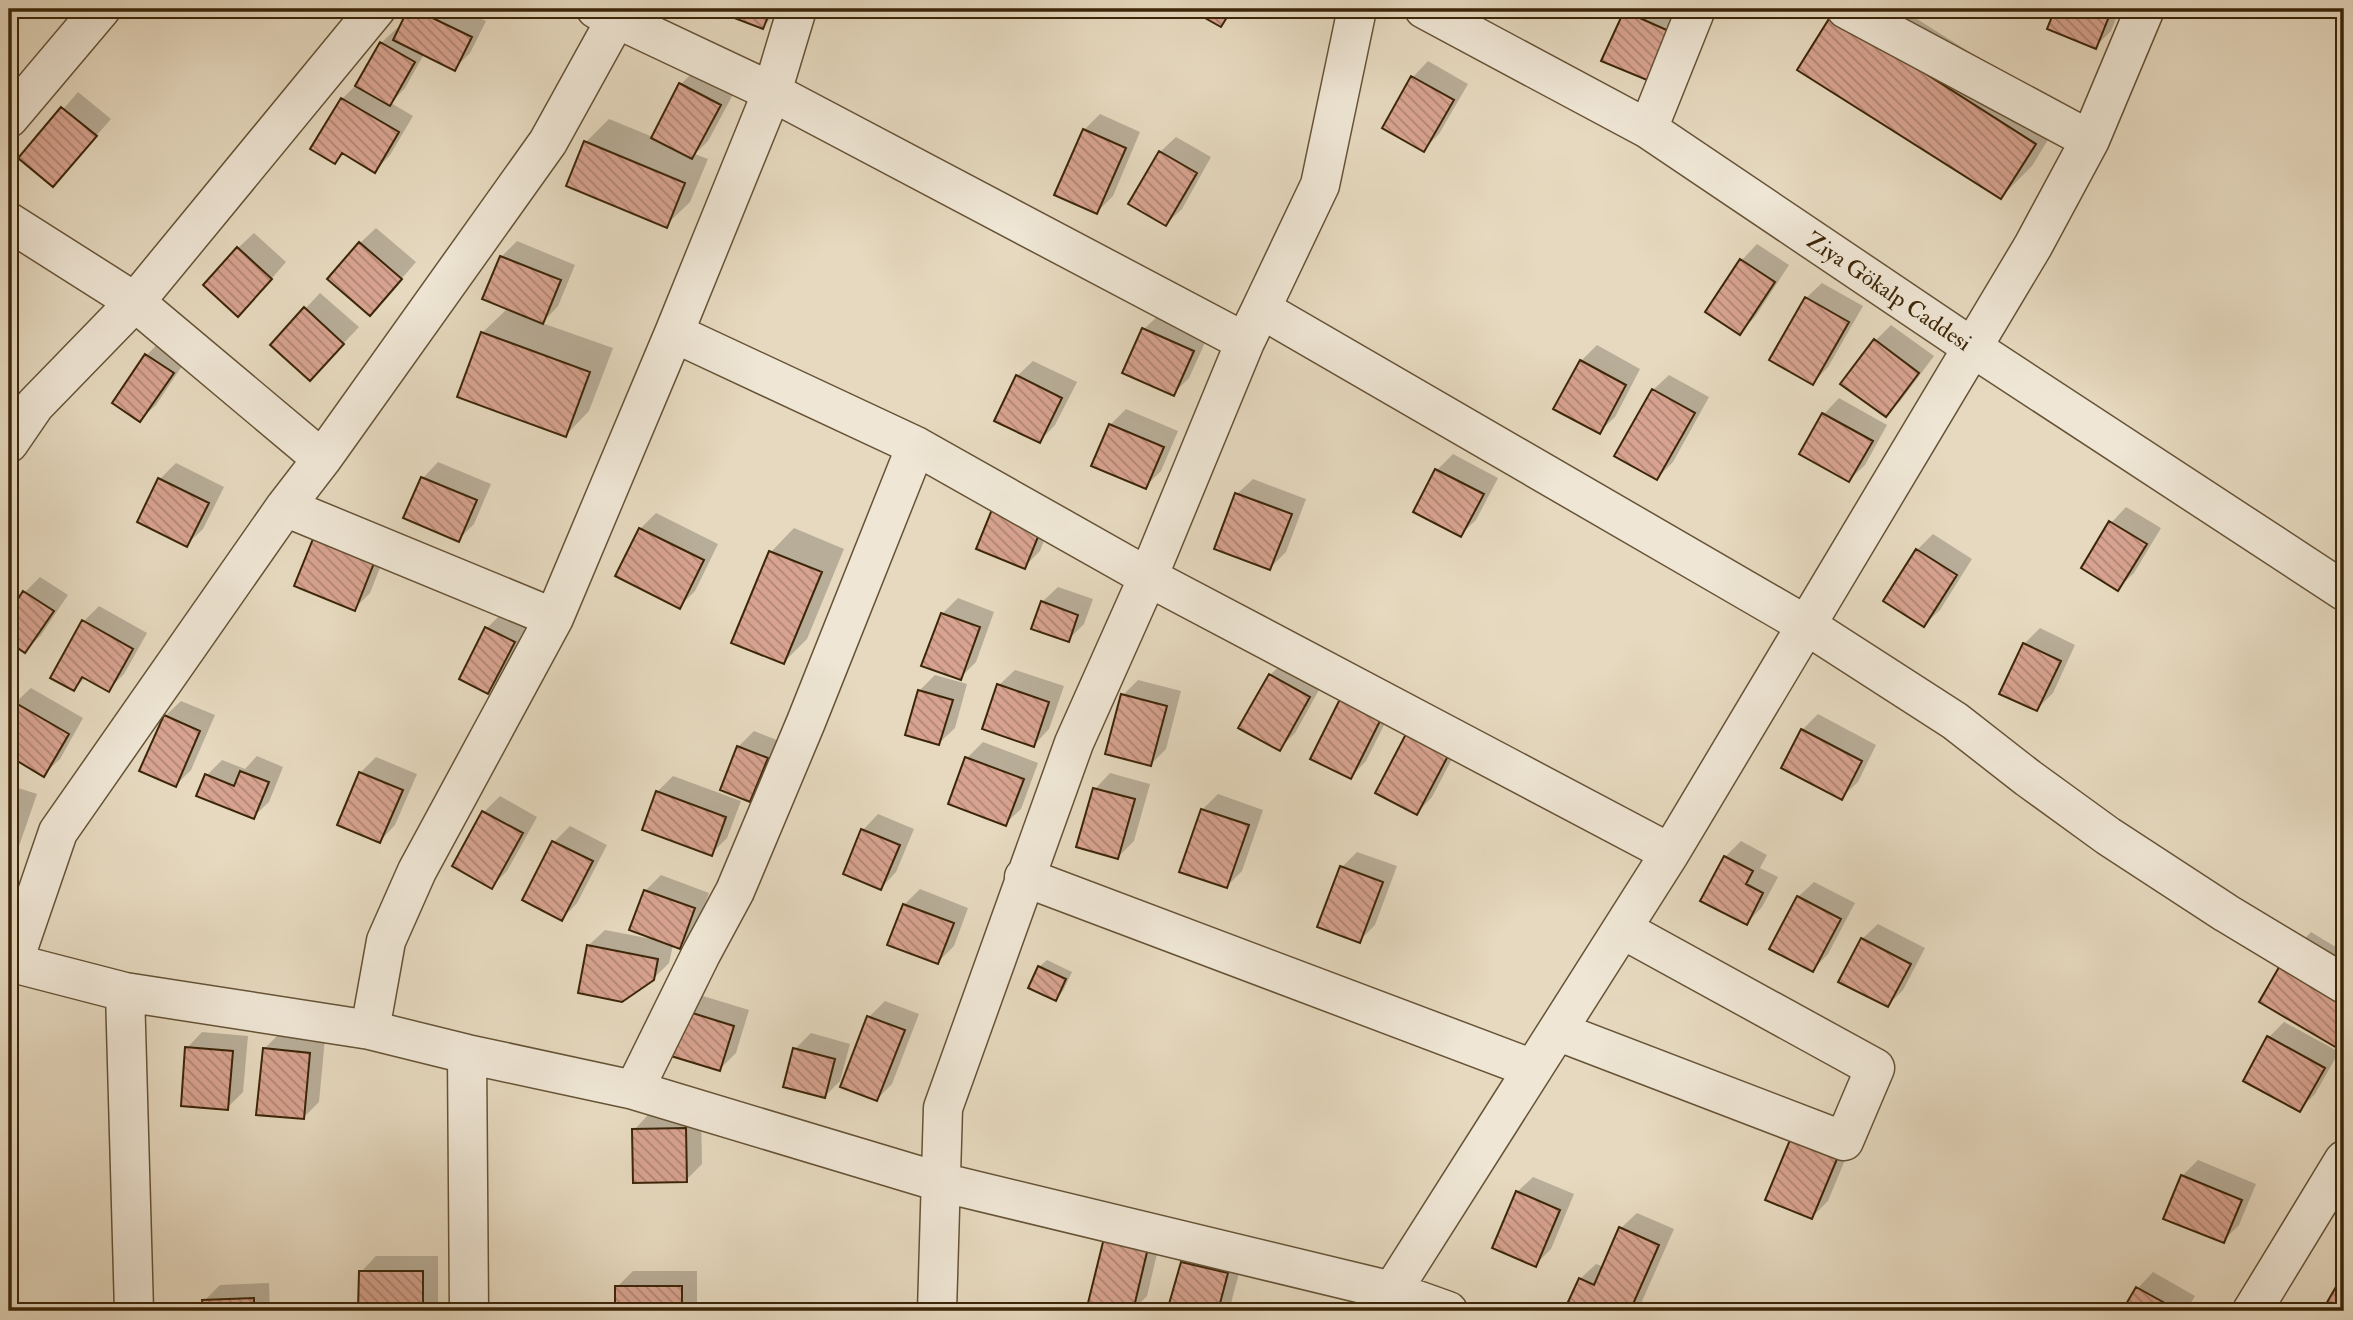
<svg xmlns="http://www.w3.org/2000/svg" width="2353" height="1320" viewBox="0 0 2353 1320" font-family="'IM FELL Double Pica',serif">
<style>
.shadow{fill:#0003}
.building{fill:url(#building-back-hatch);stroke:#3c2608;stroke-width:2}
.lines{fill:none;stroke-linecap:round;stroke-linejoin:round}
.minor-casing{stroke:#665336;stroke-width:41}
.minor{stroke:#efe6d5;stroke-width:38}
.labels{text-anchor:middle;stroke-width:6;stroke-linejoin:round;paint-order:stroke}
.street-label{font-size:23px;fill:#3c2608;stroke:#efe6d5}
</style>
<defs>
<pattern id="building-back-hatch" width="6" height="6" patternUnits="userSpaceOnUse" patternTransform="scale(1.75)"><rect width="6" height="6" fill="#d8a390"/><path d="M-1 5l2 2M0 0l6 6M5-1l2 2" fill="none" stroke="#b08574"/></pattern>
</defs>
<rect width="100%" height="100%" fill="#e6d9bf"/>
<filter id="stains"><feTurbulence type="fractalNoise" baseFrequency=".00286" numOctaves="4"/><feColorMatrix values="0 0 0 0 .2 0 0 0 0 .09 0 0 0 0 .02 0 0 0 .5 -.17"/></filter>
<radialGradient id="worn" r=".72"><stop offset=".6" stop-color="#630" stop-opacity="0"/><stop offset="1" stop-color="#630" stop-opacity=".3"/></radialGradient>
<path class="shadow" d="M 410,9 L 461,9 L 486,21 L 470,53 L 454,69 L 424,54 L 405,88 L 391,103 L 413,116 L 390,155 L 375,171 L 345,153 L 335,162 L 313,149 L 342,99 L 359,82 L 381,43 L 397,28 L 400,29 Z
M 724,9 L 779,9 L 763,27 L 723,12 Z
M 1192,9 L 1237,9 L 1221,25 Z
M 1628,9 L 1669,9 L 1683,15 L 1662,63 L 1625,12 Z
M 1840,9 L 1901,9 L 2065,112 L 2032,166 L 2001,197 Z
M 2057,9 L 2120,9 L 2111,31 L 2095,47 L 2049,28 Z
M 1428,61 L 1468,84 L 1439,134 L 1424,149 L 1384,127 L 1413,77 Z
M 696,69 L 736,89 L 708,141 L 695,154 L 708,159 L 690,202 L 666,225 L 586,142 L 609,119 L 653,137 L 681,84 Z
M 78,92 L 111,119 L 53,185 L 21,158 Z
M 1100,114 L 1140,132 L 1113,196 L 1097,212 L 1084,130 Z
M 1176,137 L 1211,157 L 1182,209 L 1166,224 L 1160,152 Z
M 376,228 L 416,262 L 385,298 L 360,243 Z
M 254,233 L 286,262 L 254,299 L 238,248 Z
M 517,241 L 575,265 L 558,306 L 542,323 L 613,348 L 589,411 L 566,435 L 482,333 L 508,308 L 501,257 Z
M 1757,244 L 1789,265 L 1755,317 L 1740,332 L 1707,311 L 1742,260 Z
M 1822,283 L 1863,306 L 1828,367 L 1813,383 L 1806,298 Z
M 320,293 L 359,327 L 325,363 L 305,309 Z
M 1160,314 L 1208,336 L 1189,378 L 1173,394 L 1144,329 Z
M 1891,325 L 1934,356 L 1901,400 L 1886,415 L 1843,384 L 1876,340 Z
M 162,339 L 188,357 L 156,405 L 140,420 L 114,403 L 147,355 Z
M 1597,345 L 1640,369 L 1615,417 L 1599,432 L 1581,361 Z
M 1033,361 L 1077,382 L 1055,425 L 1040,441 L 1017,376 Z
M 1669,375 L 1709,397 L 1673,462 L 1657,478 L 1653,390 Z
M 1839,398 L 1887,425 L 1865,465 L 1849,480 L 1801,453 L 1824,414 Z
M 1126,409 L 1178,431 L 1161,471 L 1145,487 L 1110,425 Z
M 1453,454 L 1498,478 L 1476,520 L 1460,535 L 1415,512 L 1437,470 Z
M 438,462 L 491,484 L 474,524 L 458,540 L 406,517 L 423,478 Z
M 176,463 L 224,487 L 203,529 L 187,544 L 160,479 Z
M 1253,479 L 1306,499 L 1286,552 L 1270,568 L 1237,494 Z
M 2126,507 L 2161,528 L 2134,573 L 2118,588 L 2111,523 Z
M 994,508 L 1056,511 L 1040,551 L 1024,567 Z
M 656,513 L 718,544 L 695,591 L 680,606 L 617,576 L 640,529 Z
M 794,528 L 844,549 L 807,639 L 784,662 L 771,552 Z
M 1933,534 L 1972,559 L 1940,610 L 1924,625 L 1917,550 Z
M 390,542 L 370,593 L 354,609 L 296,585 Z
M 40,577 L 68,595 L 41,635 L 25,651 L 9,640 L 9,616 L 25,592 Z
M 1058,587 L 1093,599 L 1084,624 L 1068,640 L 1042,602 Z
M 958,598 L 994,612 L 976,662 L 960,678 L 942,614 Z
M 99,606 L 147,633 L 124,674 L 109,689 L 86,677 L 74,689 L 84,621 Z
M 502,613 L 529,626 L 503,676 L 488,691 L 487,628 Z
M 2040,628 L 2075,645 L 2053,693 L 2037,709 L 2024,644 Z
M 1286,660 L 1324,681 L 1295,733 L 1279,749 L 1270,675 Z
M 1015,670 L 1064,686 L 1049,729 L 1034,745 L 999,685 Z
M 935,675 L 967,684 L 955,728 L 939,743 L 919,691 Z
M 1138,680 L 1181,691 L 1166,749 L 1151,764 L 1123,695 Z
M 1357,684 L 1395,703 L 1366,761 L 1351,777 Z
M 31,688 L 83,718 L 60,759 L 44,774 L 9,754 L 9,714 L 15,703 Z
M 181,701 L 215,715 L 191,770 L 176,785 L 165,716 Z
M 1818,714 L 1876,745 L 1858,782 L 1842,797 L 1802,730 Z
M 1424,718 L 1463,738 L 1432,797 L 1417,813 Z
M 754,731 L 782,742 L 766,784 L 750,800 L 738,747 Z
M 983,742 L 1038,763 L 1021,809 L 1005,824 L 967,758 Z
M 257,756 L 283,767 L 269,802 L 253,817 L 207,775 L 222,760 L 245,769 Z
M 376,757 L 417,774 L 395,825 L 380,841 L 360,773 Z
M 1110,773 L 1150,784 L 1134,841 L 1118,857 L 1095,789 Z
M 673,776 L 741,801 L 727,838 L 711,854 L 657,792 Z
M 9,785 L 37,794 L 9,875 Z
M 1218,794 L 1263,810 L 1242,871 L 1227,886 L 1202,810 Z
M 500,796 L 537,817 L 507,871 L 492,886 L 454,866 L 484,812 Z
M 878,814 L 914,829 L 896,872 L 881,888 L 863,830 Z
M 570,826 L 607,845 L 577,903 L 562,919 L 524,899 L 554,842 Z
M 1741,841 L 1767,855 L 1760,868 L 1778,877 L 1762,907 L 1747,923 L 1725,857 Z
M 1357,852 L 1397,866 L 1375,925 L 1359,941 L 1342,867 Z
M 661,875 L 709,893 L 695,931 L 679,947 L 673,945 L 669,963 L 653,979 L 589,945 L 605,930 L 652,939 L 645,891 Z
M 1814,882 L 1855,903 L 1828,954 L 1813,970 L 1798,897 Z
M 920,889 L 968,908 L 954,946 L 938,962 L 904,905 Z
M 1878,924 L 1925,948 L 1903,990 L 1888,1005 L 1862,939 Z
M 2311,932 L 2344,952 L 2344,1038 L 2337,1046 L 2288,956 Z
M 1047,960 L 1072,972 L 1063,991 L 1056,999 L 1039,967 Z
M 703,996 L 749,1010 L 736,1053 L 720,1069 L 687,1012 Z
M 885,1001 L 919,1014 L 892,1084 L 877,1099 L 842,1086 L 869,1017 Z
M 2284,1022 L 2339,1052 L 2315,1094 L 2299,1110 L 2269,1037 Z
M 202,1032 L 248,1036 L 243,1092 L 227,1108 L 187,1048 Z
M 280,1033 L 325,1038 L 319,1102 L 303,1118 L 264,1049 Z
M 811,1033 L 850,1044 L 840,1081 L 825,1096 L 795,1049 Z
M 701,1113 L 702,1164 L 686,1180 L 634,1130 L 649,1114 Z
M 1852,1143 L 1828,1201 L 1812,1217 L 1768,1199 Z
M 2198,1160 L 2256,1184 L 2239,1225 L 2223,1241 L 2182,1176 Z
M 1533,1177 L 1574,1194 L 1551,1249 L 1535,1265 L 1517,1192 Z
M 1637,1213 L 1674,1229 L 1639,1308 L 1636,1311 L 1595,1311 L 1571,1301 L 1580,1279 L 1596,1264 L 1604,1267 L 1621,1228 Z
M 1162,1233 L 1147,1296 L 1132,1311 L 1090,1302 Z
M 1198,1247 L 1243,1258 L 1229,1311 L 1169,1311 L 1182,1262 Z
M 376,1256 L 438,1256 L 438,1302 L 429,1311 L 360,1311 L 361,1272 Z
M 633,1271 L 697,1271 L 697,1311 L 617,1311 L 617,1287 Z
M 2153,1272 L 2195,1296 L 2186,1311 L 2124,1311 L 2138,1288 Z
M 269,1283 L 270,1311 L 205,1311 L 204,1301 L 220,1285 Z"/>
<path class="building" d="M 408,9 L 414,9 L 472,37 L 455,71 L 393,40 Z
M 722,9 L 771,9 L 763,29 L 721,13 Z
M 1189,9 L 1232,9 L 1221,27 Z
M 2055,9 L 2112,9 L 2096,49 L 2047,29 Z
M 1624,11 L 1669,31 L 1647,80 L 1601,61 Z
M 1832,14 L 2036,144 L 2001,199 L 1797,70 Z
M 380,42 L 415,62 L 390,106 L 355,86 Z
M 1411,76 L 1454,100 L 1424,152 L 1382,128 Z
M 679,83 L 721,105 L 692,159 L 651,138 Z
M 341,98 L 399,132 L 375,173 L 342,153 L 335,164 L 310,149 Z
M 61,107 L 97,136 L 53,187 L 18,158 Z
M 1083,129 L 1126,148 L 1097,214 L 1054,195 Z
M 584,141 L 685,183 L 667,228 L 566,186 Z
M 1159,151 L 1197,173 L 1166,226 L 1128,204 Z
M 359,242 L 402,279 L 370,316 L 327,279 Z
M 237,247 L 272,279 L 238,317 L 203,285 Z
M 500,256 L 561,280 L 543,324 L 482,299 Z
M 1740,259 L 1775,282 L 1740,335 L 1705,312 Z
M 1805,297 L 1849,322 L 1813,385 L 1769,360 Z
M 304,307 L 344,344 L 310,381 L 270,345 Z
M 1142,328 L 1194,351 L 1174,396 L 1122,373 Z
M 481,332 L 590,372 L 566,437 L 457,397 Z
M 1874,339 L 1919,373 L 1886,417 L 1840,384 Z
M 145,354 L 174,373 L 140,422 L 112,403 Z
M 1580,360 L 1626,385 L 1600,434 L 1553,409 Z
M 1016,375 L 1062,398 L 1040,443 L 994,421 Z
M 1652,389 L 1695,413 L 1657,480 L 1614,456 Z
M 1822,413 L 1873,441 L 1849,482 L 1799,454 Z
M 1109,424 L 1164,447 L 1146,489 L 1091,466 Z
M 1435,469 L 1484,494 L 1461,537 L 1413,512 Z
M 421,477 L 477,500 L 459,542 L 403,518 Z
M 158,478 L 209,503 L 187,547 L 137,522 Z
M 1235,493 L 1292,514 L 1270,570 L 1214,549 Z
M 993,507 L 1042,527 L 1025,569 L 976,549 Z
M 2109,521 L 2147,544 L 2118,591 L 2081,568 Z
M 639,528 L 704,560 L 680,609 L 615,576 Z
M 315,534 L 376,558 L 355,611 L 294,586 Z
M 1916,549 L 1957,575 L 1924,627 L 1883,601 Z
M 769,551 L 822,572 L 784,664 L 731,643 Z
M 23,591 L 54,611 L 25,653 L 9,642 L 9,613 Z
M 1041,601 L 1078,615 L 1069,642 L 1031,629 Z
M 941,613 L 980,627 L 961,680 L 921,666 Z
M 82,620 L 133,649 L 109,692 L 82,677 L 74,691 L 50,678 Z
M 485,627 L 515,642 L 488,694 L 459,679 Z
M 2023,643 L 2061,661 L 2037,711 L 1999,694 Z
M 1269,674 L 1310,697 L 1280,751 L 1238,728 Z
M 997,684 L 1049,702 L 1034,747 L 982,729 Z
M 918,690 L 953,700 L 939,745 L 905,735 Z
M 1121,694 L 1167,706 L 1151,766 L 1105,754 Z
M 1340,699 L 1381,719 L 1351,779 L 1310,759 Z
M 14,702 L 69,734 L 44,777 L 9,756 L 9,711 Z
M 164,715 L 200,731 L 176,787 L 139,771 Z
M 1801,729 L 1862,761 L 1842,800 L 1781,768 Z
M 1407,732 L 1449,754 L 1417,815 L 1375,793 Z
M 737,746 L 768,758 L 750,802 L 720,790 Z
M 965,757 L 1024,779 L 1006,826 L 948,804 Z
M 240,771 L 269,782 L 254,819 L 196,796 L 205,774 L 234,786 Z
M 359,772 L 403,790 L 380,843 L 337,825 Z
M 1093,788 L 1135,799 L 1118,859 L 1076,847 Z
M 656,791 L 726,817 L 712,856 L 642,830 Z
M 1201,809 L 1249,825 L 1227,888 L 1179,872 Z
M 482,811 L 523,833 L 492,889 L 452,866 Z
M 861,829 L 900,845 L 881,890 L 843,874 Z
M 552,841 L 593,861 L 562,921 L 522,900 Z
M 1724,856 L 1753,871 L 1746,884 L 1763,893 L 1747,925 L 1700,901 Z
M 1340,866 L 1383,882 L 1360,943 L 1317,927 Z
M 644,890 L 695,908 L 680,949 L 629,930 Z
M 1797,896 L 1841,919 L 1813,972 L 1769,949 Z
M 903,904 L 954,923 L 938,964 L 887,945 Z
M 1861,938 L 1911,964 L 1888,1007 L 1838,982 Z
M 587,945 L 658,959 L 654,980 L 622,1002 L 578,993 Z
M 2286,955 L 2344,989 L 2344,1036 L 2337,1048 L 2259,1002 Z
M 1038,966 L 1066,979 L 1056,1001 L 1028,988 Z
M 686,1011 L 734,1026 L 720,1071 L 671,1056 Z
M 867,1016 L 905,1030 L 877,1101 L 840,1087 Z
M 2267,1036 L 2325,1068 L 2300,1112 L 2243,1081 Z
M 185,1047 L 233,1051 L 228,1110 L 181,1106 Z
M 263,1048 L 310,1053 L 304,1119 L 256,1115 Z
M 793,1048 L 835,1059 L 825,1098 L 783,1087 Z
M 686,1128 L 687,1182 L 633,1183 L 632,1129 Z
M 1790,1140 L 1837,1159 L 1812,1219 L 1765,1200 Z
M 2181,1175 L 2242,1200 L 2224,1243 L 2163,1219 Z
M 1516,1191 L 1560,1210 L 1536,1267 L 1492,1248 Z
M 1619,1227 L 1659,1245 L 1630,1311 L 1590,1311 L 1568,1302 L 1579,1278 L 1594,1285 Z
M 1104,1238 L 1148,1248 L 1133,1311 L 1122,1311 L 1088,1303 Z
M 1181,1262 L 1228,1273 L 1218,1311 L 1167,1311 Z
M 359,1271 L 423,1271 L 423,1311 L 358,1311 Z
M 2344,1273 L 2344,1311 L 2322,1311 Z
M 615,1286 L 682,1286 L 682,1311 L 615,1311 Z
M 2136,1287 L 2179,1311 L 2122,1311 Z
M 254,1298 L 254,1311 L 203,1311 L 202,1300 Z"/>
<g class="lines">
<defs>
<path id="minor" d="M 596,9 L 772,92 L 1245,342 L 1261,309 L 1806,625 L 1955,721 L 2028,778 L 2108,836 L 2226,913 L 2344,984
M 1424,9 L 1648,129 L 1973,348 L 2344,591
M 1846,9 L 2090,140
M 9,118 L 101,9
M 1648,129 L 1696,9
M 9,222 L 135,302 L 322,459
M 1261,309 L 1320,185 L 1357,9
M 674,333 L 916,446 L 1148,577 L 1670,853
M 9,443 L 35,405 L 135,302 L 376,9
M 285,507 L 554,618
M 1024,877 L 1533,1069
M 9,962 L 125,992 L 370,1030 L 467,1054 L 634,1090 L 940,1182 L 1392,1291 L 1448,1311
M 13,963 L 58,832 L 285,507 L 322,459 L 548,142 L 616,19
M 125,992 L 134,1311
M 370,1030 L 386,941 L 417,871 L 554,618 L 674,333 L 772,92 L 797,9
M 1557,1031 L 1844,1141 L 1875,1068 L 1622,929
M 467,1054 L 469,1311
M 634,1090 L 701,954 L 735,891 L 806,722 L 916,446
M 937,1311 L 943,1108 L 1074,743 L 1148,577 L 1245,342
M 1382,1311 L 1392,1291 L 1670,853 L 2033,246 L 2090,140 L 2145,9
M 2252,1311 L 2344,1160"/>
</defs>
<use href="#minor" class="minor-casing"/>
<use href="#minor" class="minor"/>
</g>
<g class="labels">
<g class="street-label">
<text transform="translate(1889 291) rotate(34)" y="8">Ziya Gökalp Caddesi</text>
</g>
</g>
<rect width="2353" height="1320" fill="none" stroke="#e6d9bf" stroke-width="35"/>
<rect x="10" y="10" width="2332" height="1299" fill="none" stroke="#3c2608" stroke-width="3.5"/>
<rect x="18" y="18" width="2318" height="1285" fill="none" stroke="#3c2608" stroke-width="2"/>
<rect width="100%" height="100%" filter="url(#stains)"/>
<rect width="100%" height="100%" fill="url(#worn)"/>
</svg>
